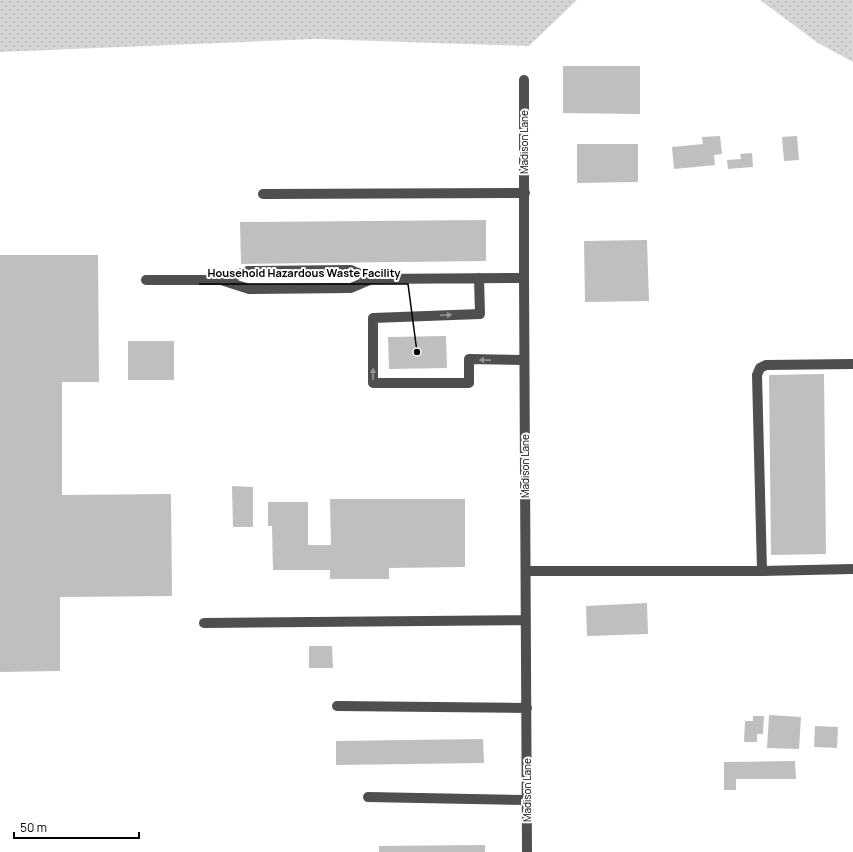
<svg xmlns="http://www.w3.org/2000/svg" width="853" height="852" viewBox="0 0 853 852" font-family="Manrope,sans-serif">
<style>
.grass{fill:url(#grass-dots)}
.building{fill:#bfbfbf}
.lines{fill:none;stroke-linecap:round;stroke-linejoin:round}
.minor{stroke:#4f4f4f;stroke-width:10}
.oneway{fill:#959595}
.labels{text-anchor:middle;stroke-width:4;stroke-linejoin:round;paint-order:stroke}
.street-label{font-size:10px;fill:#000;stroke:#fff}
.leader{fill:none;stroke:#000;stroke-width:1.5}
.callout-dot{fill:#000;stroke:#fff;stroke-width:1.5}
.callout-label{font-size:11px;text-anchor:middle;font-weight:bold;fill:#000;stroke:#fff;stroke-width:4;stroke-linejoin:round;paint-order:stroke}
</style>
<defs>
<pattern id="grass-dots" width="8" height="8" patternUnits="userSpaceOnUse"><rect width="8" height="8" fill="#d6d6d6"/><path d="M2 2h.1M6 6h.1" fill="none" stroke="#b6b6b6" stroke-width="1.8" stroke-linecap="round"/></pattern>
</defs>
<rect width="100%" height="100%" fill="#fff"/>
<path class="grass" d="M 0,0 L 577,0 L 529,46 L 316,39 L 0,52 Z
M 760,0 L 853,0 L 853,62 L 818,43 Z"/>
<path class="building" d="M 563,66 L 640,66 L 640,114 L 563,113 Z
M 720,136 L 722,154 L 714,155 L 715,165 L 674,169 L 672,147 L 703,144 L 702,137 Z
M 797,136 L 799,160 L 784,161 L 782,137 Z
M 577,144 L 638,144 L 638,182 L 577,183 Z
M 752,153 L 753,167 L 728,169 L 727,160 L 741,159 L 740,154 Z
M 486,220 L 486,261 L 241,264 L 240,222 Z
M 647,240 L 649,301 L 585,302 L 584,241 Z
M 0,255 L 98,255 L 99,382 L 62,382 L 62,495 L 171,494 L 172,596 L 60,597 L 60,671 L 0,672 Z
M 446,336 L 447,368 L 389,369 L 388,337 Z
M 128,341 L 174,341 L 174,380 L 128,380 Z
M 824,374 L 826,554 L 771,555 L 769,375 Z
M 232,486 L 253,487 L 253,527 L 233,527 Z
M 330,499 L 465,499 L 465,567 L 389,568 L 389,579 L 330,579 L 330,570 L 273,570 L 272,526 L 268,526 L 268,502 L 308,502 L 308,545 L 331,545 Z
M 647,603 L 648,634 L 587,636 L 586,606 Z
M 309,646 L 332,646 L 333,668 L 309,668 Z
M 769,715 L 801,717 L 799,749 L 767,748 Z
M 753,716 L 764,716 L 763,734 L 757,734 L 757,742 L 744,742 L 745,721 L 753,721 Z
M 815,726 L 838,727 L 837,748 L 814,747 Z
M 483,739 L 484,763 L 336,765 L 336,741 Z
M 795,761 L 796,779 L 736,779 L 736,790 L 724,790 L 724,762 Z
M 485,845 L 485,852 L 379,852 L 379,846 Z"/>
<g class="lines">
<path class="minor" d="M 524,80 L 524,278 L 527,852
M 263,194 L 525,193
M 479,278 L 480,314 L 373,318 L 373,383 L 469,383 L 469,359 L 524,360
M 146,280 L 221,280 L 249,289 L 351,288 L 372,279 L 524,278
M 221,280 L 248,271 L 351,270 L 372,279
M 526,571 L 762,571 L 853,569
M 762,571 L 757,375 L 760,368 L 766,365 L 853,364
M 204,623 L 526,620
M 337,706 L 527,708
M 368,797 L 527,800"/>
</g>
<defs><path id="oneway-solid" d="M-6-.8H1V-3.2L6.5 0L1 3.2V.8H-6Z"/></defs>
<g class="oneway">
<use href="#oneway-solid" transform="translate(446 315) rotate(-2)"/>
<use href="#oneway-solid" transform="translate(485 360) rotate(-179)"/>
<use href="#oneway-solid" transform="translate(373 374) rotate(-90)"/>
</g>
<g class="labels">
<g class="street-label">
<text transform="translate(524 142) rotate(-90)" y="4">Madison Lane</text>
<text transform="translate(525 466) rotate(-90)" y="4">Madison Lane</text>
<text transform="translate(527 790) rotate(-90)" y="4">Madison Lane</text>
</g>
</g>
<path class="leader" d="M417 352L408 284H199"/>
<circle class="callout-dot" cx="417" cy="352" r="4"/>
<g class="callout-label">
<text x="304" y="277">Household Hazardous Waste Facility</text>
</g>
<path d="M14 832v6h125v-6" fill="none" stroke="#000000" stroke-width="2"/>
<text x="20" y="832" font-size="12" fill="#000000" stroke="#ffffff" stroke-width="3" paint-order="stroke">50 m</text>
</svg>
